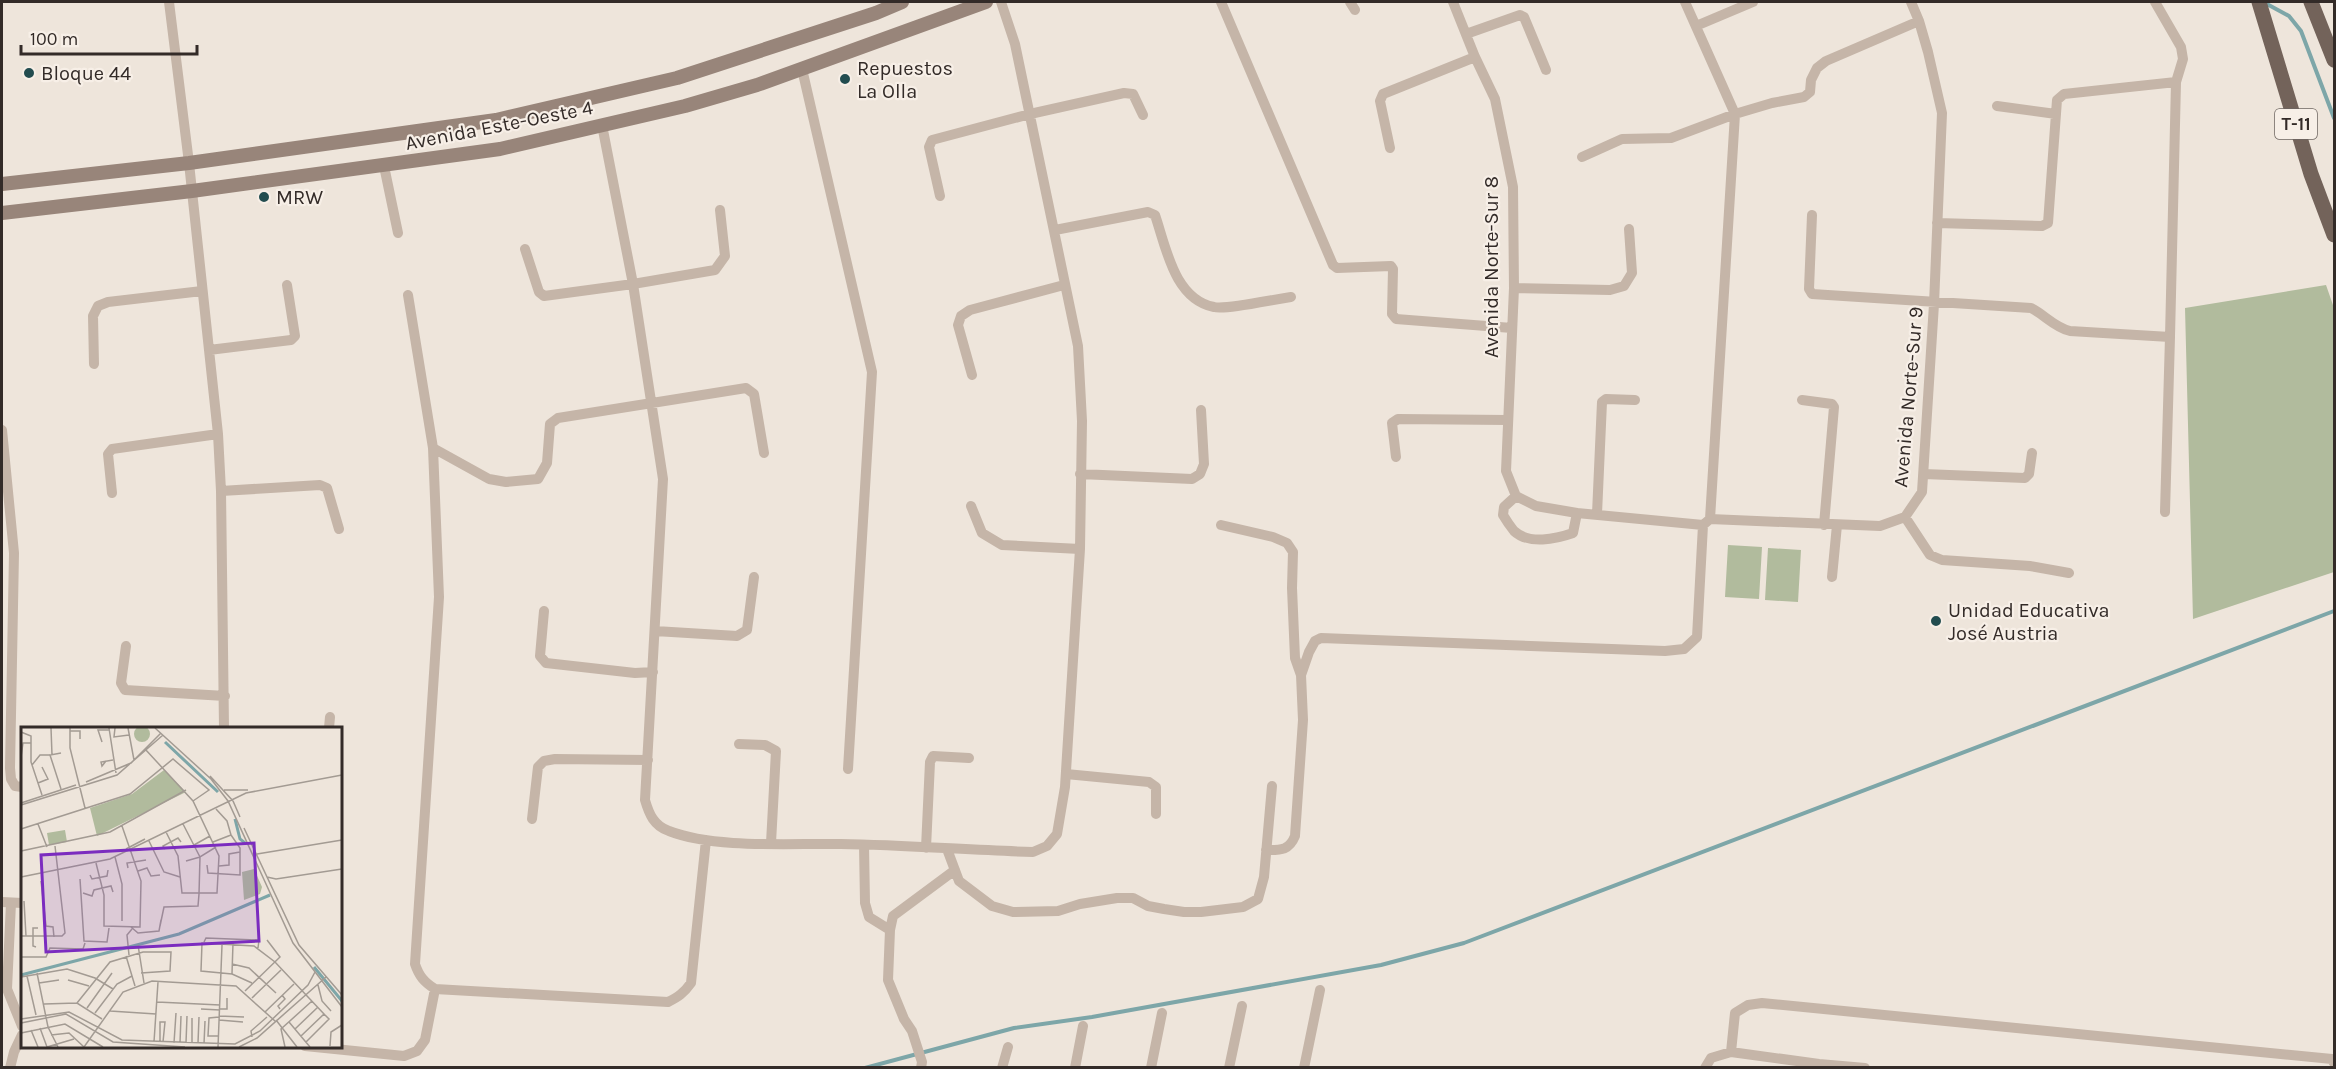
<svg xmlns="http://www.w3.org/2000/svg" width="2336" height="1069" viewBox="0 0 2336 1069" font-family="Karla,sans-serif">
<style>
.grass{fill:#b1bb9d}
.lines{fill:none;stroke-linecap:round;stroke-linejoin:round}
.stream{stroke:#7da6a8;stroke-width:4}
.street{stroke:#c5b5a8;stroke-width:10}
.secondary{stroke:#98857a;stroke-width:14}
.primary{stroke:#73635a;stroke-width:15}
.poi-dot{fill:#224c4f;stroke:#f7efe7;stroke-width:2}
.labels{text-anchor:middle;stroke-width:4.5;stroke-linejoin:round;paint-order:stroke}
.shield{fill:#f7efe7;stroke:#6e6661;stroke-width:1.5}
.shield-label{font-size:18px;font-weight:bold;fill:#332b28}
.poi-label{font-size:20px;fill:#332b28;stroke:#f7efe7;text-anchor:start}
.street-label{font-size:20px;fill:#332b28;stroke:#f7efe7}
.inset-river{fill:none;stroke:#7da6a8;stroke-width:3}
.inset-road{fill:none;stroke:#a39b93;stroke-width:1.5}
.view{fill:#7b2cbf;fill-opacity:0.15;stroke:#7b2cbf;stroke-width:3}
.inset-edge{fill:none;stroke:#332b28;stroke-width:3}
</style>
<rect width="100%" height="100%" fill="#eee5db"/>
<path class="grass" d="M 2326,285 L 2334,308 L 2334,572 L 2193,619 L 2185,308 Z
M 1728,545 L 1762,547 L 1759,599 L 1725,597 Z
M 1768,548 L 1801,550 L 1798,602 L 1765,600 Z"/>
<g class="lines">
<path class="stream" d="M 2265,3 L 2289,16 L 2301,31 L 2334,118
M 865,1068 L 1014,1028 L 1092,1017 L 1381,965 L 1464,943 L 2334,611"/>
<path class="street" d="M 169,2 L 189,163 L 218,434 L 221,491 L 224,728
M 1221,2 L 1333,265 L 1337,268 L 1391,266 L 1393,269 L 1392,314 L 1396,319 L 1512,328
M 1350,2 L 1355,10
M 1453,2 L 1475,57 L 1495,99 L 1513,187 L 1514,288 L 1506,471 L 1516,496 L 1536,506 L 1577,513 L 1703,525 L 1710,519 L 1880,526 L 1905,517 L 1922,492 L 1934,304 L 1942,113 L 1928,52 L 1919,21 L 1911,2
M 1685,2 L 1735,114 L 1772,103 L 1804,97 L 1810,92 L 1811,80 L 1817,68 L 1826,61 L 1919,21
M 1696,26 L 1753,2
M 1466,34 L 1520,15 L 1524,17 L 1546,70
M 802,69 L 872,372 L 848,769
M 1997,106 L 2056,114
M 602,125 L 633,284 L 663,479 L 645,800 C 649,814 654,826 669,831 C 715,849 791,843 841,844 C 905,845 969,850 1033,852 L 1047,846 L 1057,834 L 1065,787 L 1080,549 L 1082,421 L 1078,346 L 1015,44 L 1001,2
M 1390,148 L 1380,101 L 1383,94 L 1475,57
M 1582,157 L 1622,139 L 1671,138 L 1735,114 L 1710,519
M 384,166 L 398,233
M 940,196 L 929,147 L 932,140 L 1030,114 L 1124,93 L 1133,94 L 1143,115
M 1812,215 L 1809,289 L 1812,294 L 2031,308 C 2045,315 2054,327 2070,331 L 2170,337 L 2176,82 L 2183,59 L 2181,47 L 2155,2
M 1937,223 L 2042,226 L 2048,223 L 2057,100 L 2064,94 L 2176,82
M 1055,230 L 1148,212 L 1155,215 C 1166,247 1174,299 1214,307 C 1226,310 1275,299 1291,297
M 525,249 L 539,292 L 544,296 L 633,284 L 715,270 L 725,256 L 720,210
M 1514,288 L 1610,290 L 1624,286 L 1632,273 L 1629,229
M 408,295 L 433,448 L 439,597 L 415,964 C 419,976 424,982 435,989 L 668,1002 C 678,997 684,993 691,983 L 706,840
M 209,350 L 291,340 L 295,336 L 287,285
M 94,364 L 93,316 L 98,306 L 108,302 L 202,291
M 972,375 L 958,325 L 961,316 L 970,310 L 1064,285
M 1802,400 L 1832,404 L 1834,407 L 1824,525
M 2,430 L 14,553 L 10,768 L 11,779 L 15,786 L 22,787
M 433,448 L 489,479 L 506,482 L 538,479 L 547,463 L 550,424 L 558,418 L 746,388 L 754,394 L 764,453
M 1396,457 L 1392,423 L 1398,419 L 1507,420
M 1080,474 L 1192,479 L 1200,474 L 1204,464 L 1201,410
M 1924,474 L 2025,478 L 2029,474 L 2032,453
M 221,491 L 320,485 L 327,488 L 339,529
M 112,493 L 108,454 L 112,449 L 218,434
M 1516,496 L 1504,507 L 1503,515 C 1506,520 1510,526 1514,531 C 1529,545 1556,539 1573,533 L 1577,513
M 971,506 L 982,533 L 1002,545 L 1080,549
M 2165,512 L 2170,337
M 1597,514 L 1602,402 L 1606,399 L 1635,400
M 1905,517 L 1930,555 L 1942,560 L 2030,566 L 2069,573
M 1221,525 L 1273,537 L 1287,543 L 1293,552 L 1292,588 L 1295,658 L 1301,675
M 1832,577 L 1837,525
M 544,611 L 540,656 L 546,663 L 635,673 L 653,672
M 655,631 L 737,636 L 747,630 L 754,577
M 126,646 L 121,683 L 125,690 L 225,696
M 329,728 L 330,717
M 739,744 L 765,745 L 776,751 L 771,843
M 1066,774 L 1149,782 L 1156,787 L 1156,814
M 532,819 L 538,767 L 544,761 L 555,759 L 648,760
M 864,845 L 865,903 L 869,917 L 890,930
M 926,848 L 930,762 L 933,756 L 969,758
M 947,849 L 959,881 L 992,906 L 1013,912 L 1058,911 L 1080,904 L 1117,898 L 1133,898 L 1148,906 L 1164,909 L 1184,912 L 1201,912 L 1243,907 L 1258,899 L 1264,877 L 1272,786
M 1266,850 C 1280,850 1289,851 1295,836 L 1303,720 L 1301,675 L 1309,652 L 1315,641 L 1321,638 L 1665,651 L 1684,649 L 1697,637 L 1703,525
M 2,902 L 22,903
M 11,903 L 7,989 L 22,1026
M 305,1046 L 404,1056 L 417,1051 L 425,1040 L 435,989
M 1731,1052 L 1735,1013 L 1748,1005 L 1762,1003 L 2332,1059 L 2334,1063
M 10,1068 L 14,1052 L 22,1035
M 921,1068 L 922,1062 L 912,1031 L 904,1019 L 888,980 L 890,930 L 893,916 L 955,870
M 1002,1068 L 1008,1047
M 1075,1068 L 1083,1026
M 1151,1068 L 1162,1013
M 1229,1068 L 1242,1006
M 1304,1068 L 1320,990
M 1705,1068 L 1711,1058 L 1731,1052 L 1819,1064 L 1865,1068"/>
<path class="secondary" d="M 2,184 L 189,163 L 496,120 L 677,78 L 876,13 L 902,2
M 2,213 L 192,191 L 500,149 L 685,106 L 757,85 L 986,2"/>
<path class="primary" d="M 2259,2 L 2311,174 L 2334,235
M 2311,2 L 2334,60"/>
</g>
<g class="poi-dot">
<circle cx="29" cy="73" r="6"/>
<circle cx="845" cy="79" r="6"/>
<circle cx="264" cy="197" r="6"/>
<circle cx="1936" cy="621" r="6"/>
</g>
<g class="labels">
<rect class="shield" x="2275" y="109" width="42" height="30" rx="4.5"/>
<g class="shield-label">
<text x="2296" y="130">T-11</text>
</g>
<g class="poi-label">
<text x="857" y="75">Repuestos<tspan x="857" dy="23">La Olla</tspan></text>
<text x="41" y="80">Bloque 44</text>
<text x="276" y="204">MRW</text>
<text x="1948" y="617">Unidad Educativa<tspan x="1948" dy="23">José Austria</tspan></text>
</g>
<g class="street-label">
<text transform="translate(499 125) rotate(-11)" y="7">Avenida Este-Oeste 4</text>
<text transform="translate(1491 267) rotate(-90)" y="7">Avenida Norte-Sur 8</text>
<text transform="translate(1908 397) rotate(-85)" y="7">Avenida Norte-Sur 9</text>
</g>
</g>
<g transform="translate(21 727)">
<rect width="321" height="321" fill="#eee5db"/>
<path d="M113 7a8 8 0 1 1 16 0a8 8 0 1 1-16 0ZM 143,43 L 165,65 L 76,109 L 69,81 L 111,67 ZM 44,103 L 46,115 L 28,118 L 26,106 ZM 233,142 L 241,160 L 239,167 L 223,173 L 221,145 Z" fill="#b1bb9d"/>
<path class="inset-river" d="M 144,15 L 197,65M 214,92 L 219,112 L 224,116M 293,240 L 321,274M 0,248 L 158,207 L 249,168"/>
<path class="inset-road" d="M 30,1 L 31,28M 49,1 L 49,21 L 64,81M 88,1 L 95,46M 94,1 L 93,10 L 108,8M 107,1 L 113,33M 134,1 L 190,52 L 207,74 L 272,216 L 321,280M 49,4 L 59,4 L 59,12M 0,5 L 10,9 L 10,35 L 21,68M 81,15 L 77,3 L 88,3M 124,22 L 172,74 L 198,129 L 196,166 L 161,166 L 157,129 L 145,105M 0,30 L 2,16 L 10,16M 85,34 L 81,39 L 80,35 L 92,33M 11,38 L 19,28 L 29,28M 189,49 L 212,74 L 219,90M 65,55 L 110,36 L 140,6M 17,56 L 27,52 L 21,40M 40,62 L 29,28 L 40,26M 203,63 L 227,63M 0,76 L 55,58M 0,78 L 96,48 L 142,8M 195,82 L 206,94 L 210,108M 17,97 L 26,120M 162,97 L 179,130 L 195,120M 223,101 L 278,218 L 321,268M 0,102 L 109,67 L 152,32 L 188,63 L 172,74M 128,114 L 143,145 L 159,150M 173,118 L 189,109M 105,122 L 124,112M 144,122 L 142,119 L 157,111 L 160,115M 0,124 L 89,105 L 165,63M 236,127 L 321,113M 94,130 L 101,157 L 101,194M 165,134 L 179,130 L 178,167M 75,136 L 83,168 L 83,199 L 119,200 L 120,154 L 101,99M 186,138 L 187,146 L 219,148 L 219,121 L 210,108 L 192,115M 198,139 L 208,138 L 208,127 L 219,125M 107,141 L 106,136 L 125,133M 117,144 L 126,141 L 130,149 L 139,148M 69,148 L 71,152 L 86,149 L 87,143M 0,150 L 89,132 L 225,66 L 321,48M 246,150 L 255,152 L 321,142M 59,152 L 63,214 L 86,215 L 88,201M 20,154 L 25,199 L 32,200 L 33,210M 62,166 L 71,169 L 73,163 L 90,159 L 92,165M 3,174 L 5,209M 139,199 L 143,180 L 177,179 L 178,167M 110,200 L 117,206 L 138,204 L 140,193M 0,209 L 41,209 L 44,206 L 34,119M 183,215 L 185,211 L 238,213 L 237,221M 212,216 L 211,247 L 231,256M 117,218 L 123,256M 15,220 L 12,219 L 12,201 L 17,201M 108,228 L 106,208 L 111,202M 105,229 L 114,259M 0,230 L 25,230 L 29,221 L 62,222 L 64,216M 211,237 L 228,241 L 255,266M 16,246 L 27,300 L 37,320M 211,247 L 180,244 L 181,216 L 233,219 L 254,235 L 303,287 L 280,309M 6,249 L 15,288M 0,250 L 46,242 L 74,251 L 92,262M 47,253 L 68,259M 18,256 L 38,253M 297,258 L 301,274 L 310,284M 224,264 L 259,230 L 246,213M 231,271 L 260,243M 136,275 L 199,278M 56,276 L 89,235 L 122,225 L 150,225 L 149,244 L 120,246M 23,277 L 56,276 L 81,292M 66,281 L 91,246M 180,282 L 199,283M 199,282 L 206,282 L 206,271M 259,282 L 257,279 L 264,272 L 261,268M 89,284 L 135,287M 244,285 L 273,257M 74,286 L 96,257 L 111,249M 198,289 L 223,290M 0,292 L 48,285 L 101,313 L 214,317 L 239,304 L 287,258 L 294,245M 198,293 L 222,295M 255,293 L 276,320M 268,295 L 289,320M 0,296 L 45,287 L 92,315 L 164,320M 19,301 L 26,320M 274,302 L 297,280M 10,303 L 17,320M 0,306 L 44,297 L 82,320M 30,308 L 48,306 L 63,320M 197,309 L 187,309 L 188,291 L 198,290M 231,310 L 230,304 L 246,290M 133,315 L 137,255M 139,315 L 139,295 L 144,295 L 142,315M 285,315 L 308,292 L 303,287M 153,316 L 155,286M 159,316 L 160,289M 165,316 L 166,289M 171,316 L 171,291M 177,316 L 178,290M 183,317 L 184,294M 309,319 L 310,305 L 321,298M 26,320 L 53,312M 63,320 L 102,265 L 131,254 L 215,259 L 254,294M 197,320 L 201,218M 218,320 L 236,311 L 305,250M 264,320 L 260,302 L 291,274"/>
<path class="view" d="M 233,116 L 238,214 L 25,225 L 20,128 Z"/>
<rect width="321" height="321" class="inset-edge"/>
</g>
<rect width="2336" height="1069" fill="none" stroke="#332b28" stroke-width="6"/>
<path d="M21 45v9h176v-9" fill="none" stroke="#332b28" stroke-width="3"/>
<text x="30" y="45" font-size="18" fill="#332b28" stroke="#f7efe7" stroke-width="4.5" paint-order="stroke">100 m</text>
</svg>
